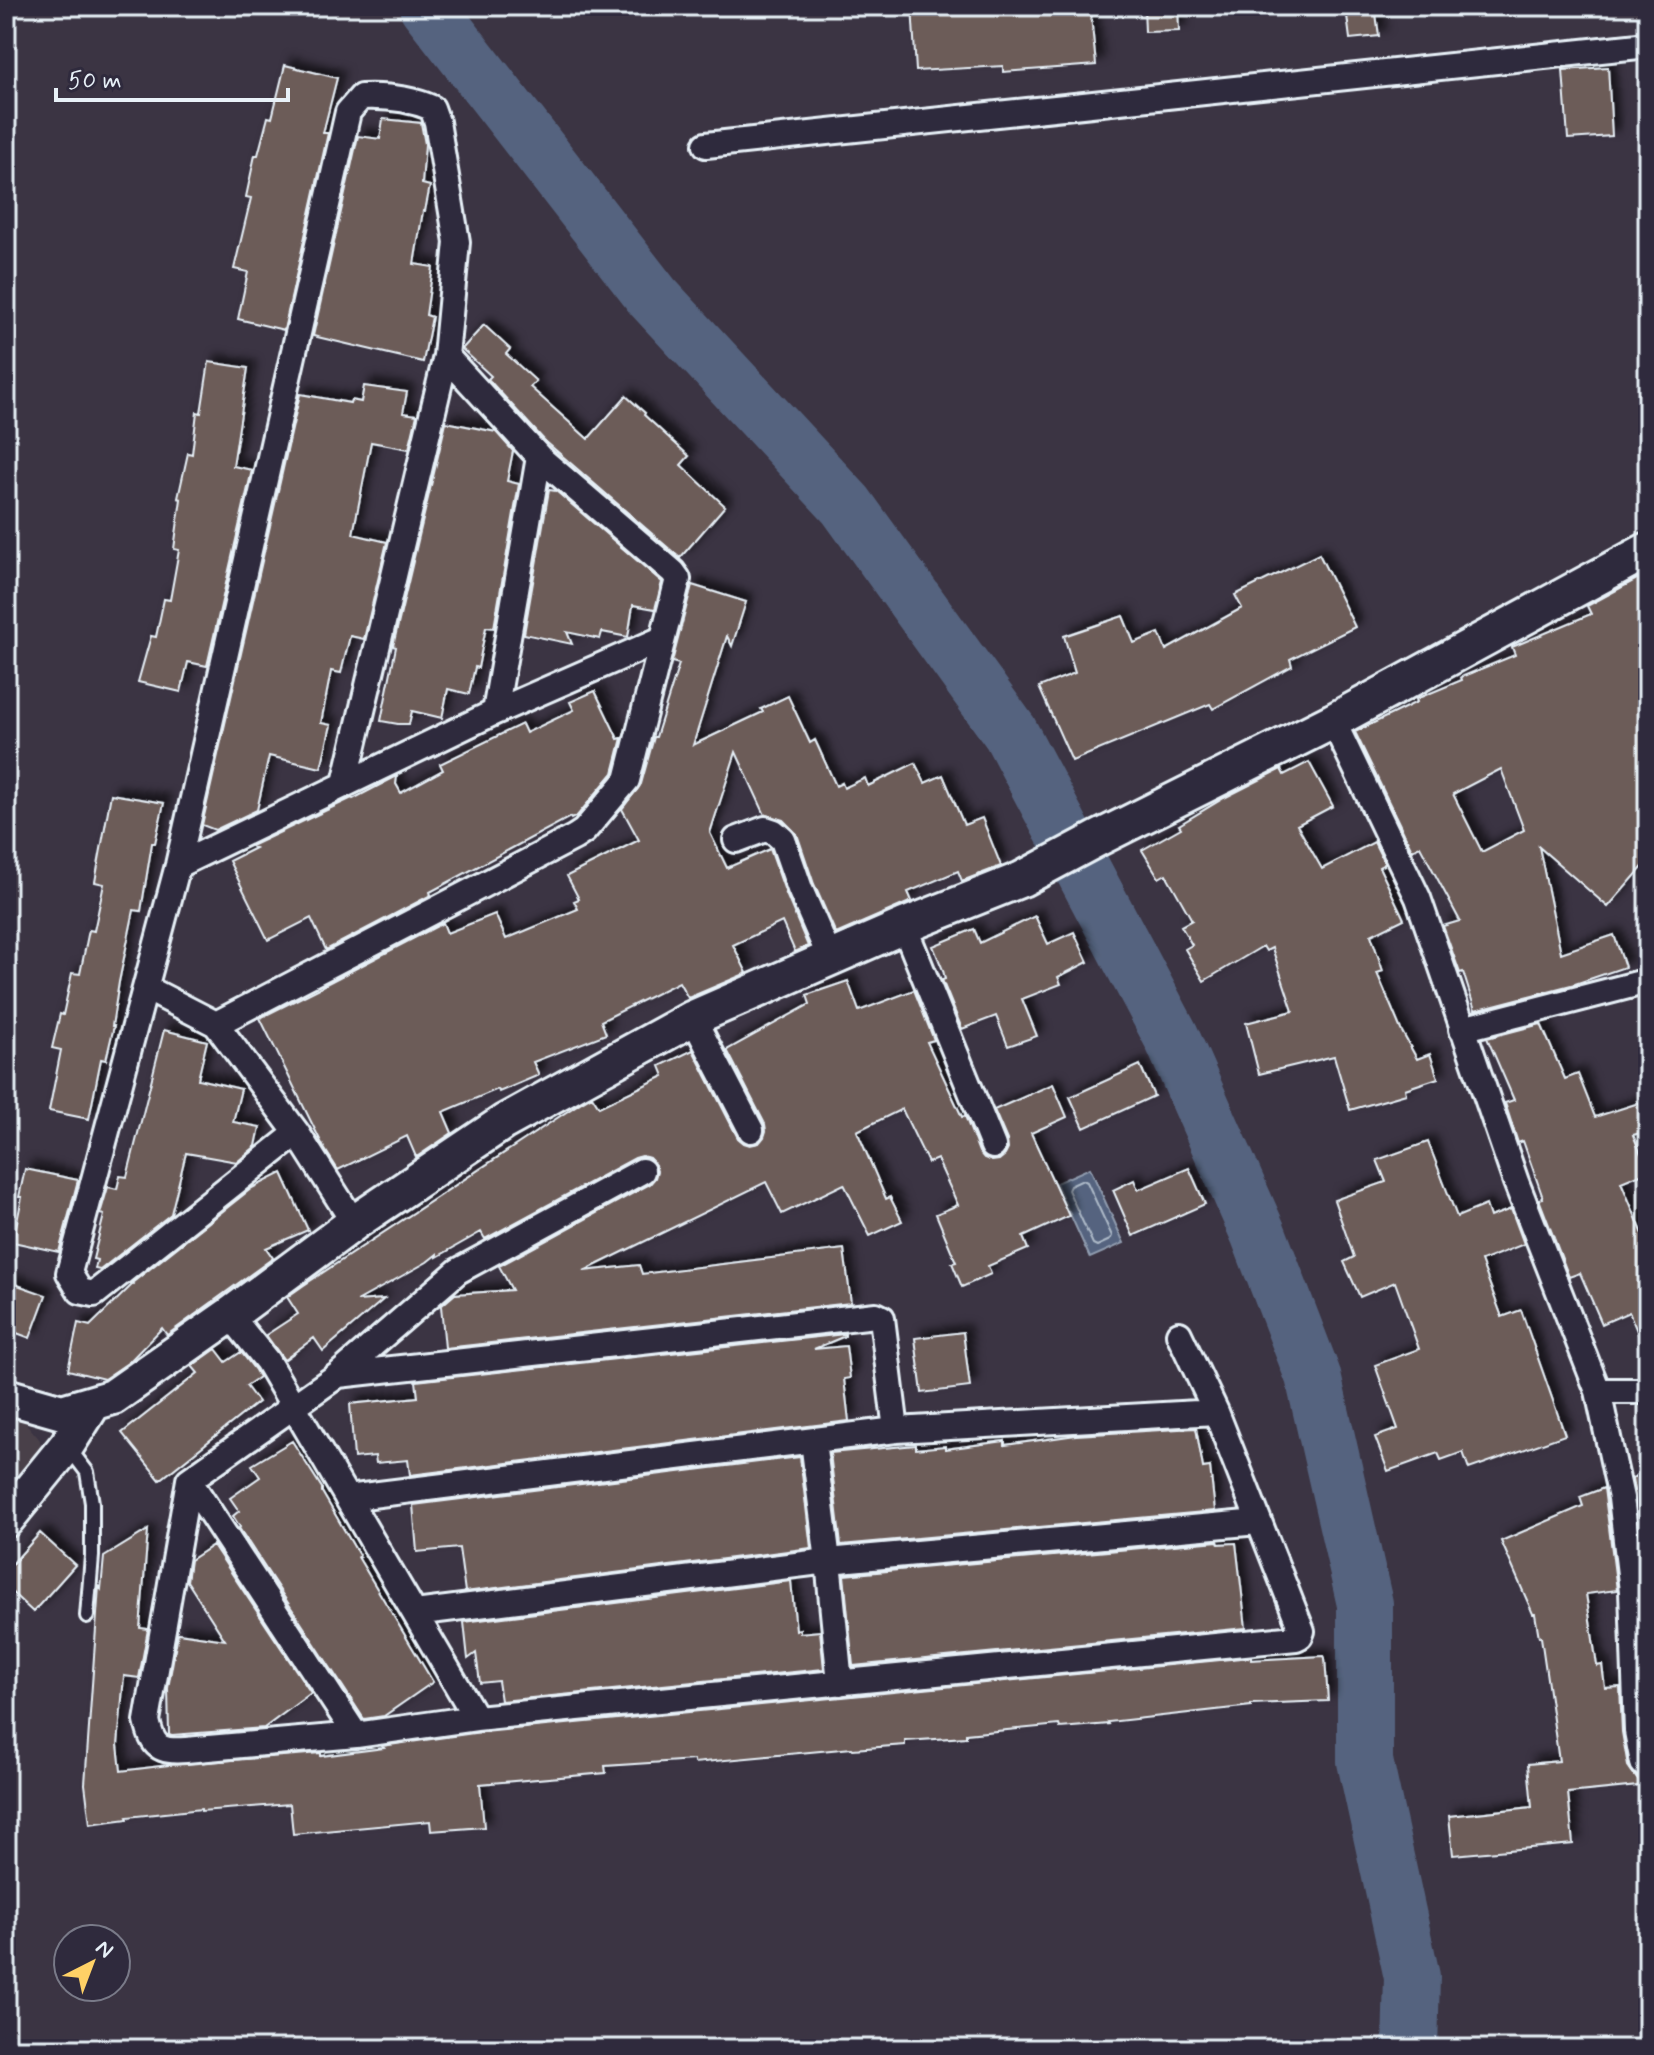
<svg xmlns="http://www.w3.org/2000/svg" width="1654" height="2055" viewBox="0 0 1654 2055" font-family="Mynerve,sans-serif">
<style>
.built{fill:#4a404a}
.water{fill:#55647f;stroke:#909caf;stroke-width:2}
.lines{fill:none;stroke-linecap:round;stroke-linejoin:round}
.shore{stroke:#adb9c8;stroke-width:2}
.river{stroke:#55647f;stroke-width:56}
.building{fill:#6c5b59;stroke:#e8f1f8;stroke-width:2;fill-rule:evenodd;filter:url(#shadow)}
.lane-casing{stroke:#e8f1f8;stroke-width:18}
.street-casing{stroke:#e8f1f8;stroke-width:30}
.secondary-casing{stroke:#e8f1f8;stroke-width:40}
.lane{stroke:#2f2a3d;stroke-width:12}
.street{stroke:#2f2a3d;stroke-width:24}
.secondary{stroke:#2f2a3d;stroke-width:34}
</style>
<defs>
<filter id="shadow"><feDropShadow dx="7" dy="-7" stdDeviation="4" flood-color="#0009"/></filter>
</defs>
<rect width="100%" height="100%" fill="#3b3443"/>
<filter id="ink" filterUnits="userSpaceOnUse"><feTurbulence type="fractalNoise" baseFrequency=".0125" numOctaves="2"/><feDisplacementMap in="SourceGraphic" scale="16" xChannelSelector="R" yChannelSelector="G"/><feConvolveMatrix kernelMatrix="1 2 1 2 8 2 1 2 1" color-interpolation-filters="sRGB"/></filter>
<g filter="url(#ink)">
<path class="built" d="M 6,1415 L 24,1421 L 40,1440 L 42,1458 L 6,1500 Z"/>
<path class="water" d="M 1090,1168 L 1124,1243 L 1090,1258 L 1056,1183 Z"/>
<g class="lines">
<path class="shore" d="M 1083,1180 L 1087,1182 L 1112,1236 L 1110,1240 L 1097,1246 L 1093,1244 L 1068,1190 L 1070,1186 Z"/>
<path class="river" d="M 427,6 L 653,297 L 846,505 L 1010,732 L 1171,1036 L 1258,1233 L 1313,1376 L 1365,1604 L 1365,1761 L 1412,1977 L 1410,2049"/>
</g>
<path class="building" d="M 912,6 L 1090,6 L 1096,65 L 1003,72 L 1003,66 L 916,71 Z
M 1144,6 L 1178,6 L 1179,31 L 1145,32 Z
M 1364,6 L 1375,6 L 1379,36 L 1350,39 L 1346,8 Z
M 285,65 L 337,78 L 323,133 L 328,133 L 284,330 L 238,319 L 248,272 L 234,269 L 251,198 L 246,197 L 255,155 L 258,155 L 268,117 L 272,118 Z
M 1608,67 L 1612,136 L 1568,139 L 1563,70 Z
M 383,119 L 421,123 L 425,144 L 422,184 L 430,186 L 425,211 L 423,211 L 414,264 L 433,267 L 426,315 L 432,317 L 423,362 L 313,336 L 358,136 L 380,139 Z
M 484,325 L 510,349 L 506,354 L 536,381 L 530,387 L 588,439 L 626,396 L 645,413 L 644,415 L 689,456 L 681,465 L 725,506 L 680,558 L 545,441 L 488,379 L 491,376 L 462,349 Z
M 209,362 L 248,368 L 233,466 L 252,470 L 207,666 L 188,662 L 181,692 L 138,682 L 151,636 L 156,637 L 164,599 L 170,600 L 179,550 L 174,549 L 181,499 L 178,498 L 188,453 L 192,454 L 197,412 L 201,413 Z
M 364,386 L 407,392 L 403,413 L 417,415 L 409,449 L 371,442 L 353,534 L 387,542 L 364,639 L 350,636 L 341,673 L 331,671 L 321,723 L 331,725 L 321,768 L 269,756 L 257,810 L 215,830 L 202,825 L 300,394 L 350,403 L 351,400 L 361,402 Z
M 446,422 L 496,432 L 513,451 L 507,481 L 519,484 L 494,628 L 486,627 L 478,668 L 475,667 L 469,694 L 448,689 L 442,718 L 412,711 L 409,724 L 398,724 L 381,721 L 396,647 L 393,646 Z
M 549,490 L 556,491 L 662,582 L 655,609 L 633,605 L 628,637 L 602,632 L 600,639 L 567,632 L 572,644 L 524,634 Z
M 1319,554 L 1355,627 L 1290,659 L 1292,666 L 1213,709 L 1210,704 L 1072,761 L 1039,687 L 1075,673 L 1064,636 L 1123,616 L 1134,643 L 1159,633 L 1166,650 L 1242,608 L 1235,595 Z
M 1648,573 L 1648,861 L 1608,907 L 1539,847 L 1561,953 L 1614,935 L 1625,967 L 1575,984 L 1475,1010 L 1463,972 L 1460,973 L 1443,926 L 1460,921 L 1420,846 L 1412,850 L 1355,732 L 1417,702 L 1416,699 L 1462,680 L 1461,677 L 1515,655 L 1512,647 L 1591,614 L 1587,606 ZM 1501,769 L 1524,830 L 1482,852 L 1453,794 Z
M 692,585 L 746,602 L 732,646 L 727,636 L 693,745 L 763,712 L 761,709 L 788,696 L 810,743 L 815,740 L 836,786 L 842,783 L 844,788 L 865,778 L 868,786 L 915,763 L 925,783 L 943,775 L 964,825 L 982,818 L 1001,866 L 962,881 L 958,871 L 908,892 L 912,901 L 836,934 L 814,884 L 797,834 L 783,820 L 765,815 L 736,752 L 710,833 L 727,868 L 770,849 L 786,894 L 808,946 L 795,952 L 782,922 L 733,945 L 747,973 L 688,998 L 679,982 L 601,1021 L 606,1034 L 533,1062 L 539,1075 L 499,1092 L 498,1089 L 443,1112 L 452,1133 L 418,1156 L 416,1157 L 407,1136 L 338,1170 L 324,1148 L 260,1018 L 322,987 L 322,986 L 443,923 L 447,933 L 495,914 L 506,939 L 578,909 L 574,901 L 579,899 L 567,876 L 639,840 L 622,809 L 641,784 L 654,737 L 656,737 L 679,664 L 672,662 Z
M 595,691 L 618,739 L 622,738 L 613,773 L 577,816 L 571,819 L 570,817 L 430,892 L 431,895 L 326,950 L 311,918 L 268,940 L 229,861 L 255,848 L 251,846 L 352,798 L 353,799 L 397,776 L 396,784 L 401,793 L 443,770 L 440,764 L 522,724 L 526,733 L 574,710 L 570,702 Z
M 1309,762 L 1333,806 L 1297,825 L 1322,869 L 1374,842 L 1385,864 L 1379,867 L 1404,919 L 1371,935 L 1383,971 L 1377,973 L 1401,1030 L 1417,1059 L 1430,1054 L 1438,1078 L 1405,1089 L 1406,1094 L 1350,1110 L 1334,1056 L 1259,1074 L 1246,1023 L 1293,1011 L 1272,948 L 1266,951 L 1263,946 L 1204,981 L 1185,949 L 1192,945 L 1181,926 L 1192,920 L 1166,874 L 1159,878 L 1142,850 L 1181,828 L 1179,825 L 1224,798 L 1281,769 L 1284,775 Z
M 111,794 L 164,803 L 155,843 L 152,843 L 141,911 L 134,910 L 119,982 L 112,1026 L 114,1026 L 106,1060 L 101,1059 L 89,1119 L 49,1111 L 61,1050 L 52,1048 L 60,1014 L 63,1015 L 72,973 L 80,974 L 89,930 L 94,931 L 104,884 L 95,882 Z
M 1035,916 L 1048,944 L 1074,932 L 1088,962 L 1058,977 L 1061,984 L 1022,999 L 1037,1036 L 1008,1046 L 996,1016 L 962,1029 L 942,980 L 945,979 L 943,970 L 933,946 L 974,929 L 980,943 Z
M 848,981 L 859,1011 L 914,990 L 934,1040 L 927,1042 L 962,1117 L 965,1116 L 979,1152 L 984,1158 L 992,1161 L 999,1160 L 1005,1155 L 1008,1149 L 1007,1140 L 994,1110 L 1053,1084 L 1067,1117 L 1031,1133 L 1069,1216 L 1023,1237 L 1028,1249 L 988,1266 L 991,1274 L 962,1287 L 952,1263 L 956,1262 L 936,1214 L 958,1205 L 937,1159 L 928,1163 L 902,1109 L 857,1131 L 886,1199 L 890,1197 L 902,1221 L 870,1236 L 844,1184 L 782,1214 L 766,1182 L 584,1271 L 639,1265 L 642,1274 L 844,1249 L 851,1303 L 445,1348 L 441,1306 L 455,1294 L 512,1290 L 499,1266 L 650,1184 L 655,1178 L 657,1171 L 655,1165 L 649,1158 L 642,1156 L 635,1158 L 485,1239 L 481,1232 L 437,1257 L 437,1254 L 427,1262 L 357,1301 L 384,1299 L 323,1351 L 314,1338 L 284,1360 L 266,1335 L 298,1314 L 287,1297 L 304,1285 L 580,1103 L 592,1096 L 599,1107 L 664,1076 L 660,1066 L 693,1050 L 738,1138 L 744,1143 L 750,1145 L 759,1143 L 764,1137 L 766,1131 L 765,1124 L 727,1050 L 810,1004 L 807,995 Z
M 1541,1024 L 1565,1079 L 1578,1074 L 1595,1117 L 1648,1100 L 1648,1131 L 1633,1135 L 1648,1171 L 1621,1182 L 1648,1246 L 1648,1357 L 1629,1312 L 1602,1324 L 1580,1273 L 1569,1277 L 1539,1199 L 1543,1198 L 1523,1141 L 1518,1143 L 1505,1103 L 1514,1100 L 1487,1038 Z
M 164,1030 L 207,1041 L 198,1079 L 241,1089 L 233,1122 L 260,1127 L 256,1146 L 237,1162 L 186,1153 L 171,1214 L 100,1270 L 95,1269 L 97,1260 L 93,1259 L 104,1215 L 100,1214 L 108,1187 L 117,1189 L 120,1176 L 127,1177 Z
M 1140,1065 L 1154,1096 L 1084,1128 L 1070,1097 Z
M 1428,1142 L 1457,1217 L 1486,1205 L 1490,1217 L 1511,1209 L 1524,1244 L 1481,1261 L 1502,1317 L 1521,1310 L 1565,1435 L 1469,1469 L 1463,1452 L 1441,1460 L 1438,1453 L 1388,1471 L 1375,1437 L 1398,1429 L 1375,1365 L 1419,1349 L 1395,1282 L 1360,1297 L 1344,1262 L 1354,1257 L 1334,1200 L 1386,1182 L 1377,1160 Z
M 1189,1168 L 1205,1204 L 1133,1236 L 1113,1190 L 1134,1180 L 1138,1190 Z
M 25,1169 L 78,1180 L 59,1252 L 13,1242 L 22,1197 L 19,1197 Z
M 282,1173 L 308,1230 L 266,1248 L 273,1258 L 167,1335 L 162,1328 L 129,1362 L 104,1379 L 68,1370 L 78,1323 L 90,1326 L 133,1284 L 132,1283 L 252,1188 Z
M 6,1281 L 46,1295 L 30,1338 L 6,1329 Z
M 963,1332 L 970,1387 L 922,1393 L 915,1338 Z
M 845,1334 L 845,1336 L 814,1349 L 846,1346 L 850,1378 L 844,1379 L 849,1421 L 410,1475 L 408,1460 L 376,1463 L 375,1456 L 354,1458 L 350,1404 L 418,1397 L 416,1381 Z
M 216,1349 L 226,1362 L 241,1352 L 255,1370 L 259,1377 L 246,1386 L 258,1402 L 160,1480 L 122,1433 L 198,1373 L 192,1366 Z
M 1196,1428 L 1203,1468 L 1210,1467 L 1215,1511 L 841,1545 L 830,1453 L 916,1445 L 916,1449 L 945,1446 L 945,1449 L 1005,1441 L 1005,1445 L 1076,1435 Z
M 292,1441 L 322,1488 L 322,1492 L 360,1557 L 358,1557 L 433,1682 L 384,1716 L 364,1719 L 239,1528 L 240,1527 L 233,1516 L 239,1511 L 230,1498 L 260,1477 L 252,1465 Z
M 800,1457 L 811,1548 L 465,1592 L 459,1548 L 417,1552 L 413,1505 Z
M 1648,1472 L 1648,1530 L 1640,1530 L 1632,1478 Z
M 1604,1488 L 1617,1590 L 1586,1594 L 1597,1666 L 1602,1665 L 1605,1688 L 1620,1687 L 1622,1732 L 1628,1766 L 1637,1779 L 1648,1783 L 1648,1785 L 1568,1793 L 1573,1844 L 1453,1855 L 1449,1816 L 1532,1807 L 1528,1764 L 1559,1761 L 1541,1637 L 1539,1637 L 1535,1614 L 1533,1614 L 1501,1541 L 1583,1506 L 1580,1497 Z
M 148,1530 L 140,1628 L 148,1629 L 139,1678 L 124,1676 L 118,1745 L 121,1771 L 169,1765 L 321,1753 L 321,1756 L 384,1748 L 382,1746 L 474,1733 L 1251,1657 L 1251,1660 L 1324,1656 L 1325,1658 L 1328,1701 L 1251,1704 L 1251,1706 L 1108,1722 L 1109,1724 L 1060,1728 L 1059,1725 L 966,1734 L 966,1737 L 905,1741 L 905,1745 L 853,1749 L 852,1748 L 694,1763 L 694,1760 L 605,1766 L 606,1773 L 480,1784 L 484,1827 L 431,1831 L 430,1821 L 293,1834 L 290,1804 L 201,1811 L 201,1809 L 127,1817 L 128,1819 L 90,1824 L 85,1784 L 99,1586 L 101,1589 L 104,1557 Z
M 40,1533 L 75,1565 L 33,1612 L 6,1587 L 6,1571 Z
M 1218,1541 L 1219,1544 L 1236,1543 L 1246,1628 L 853,1666 L 844,1575 Z
M 213,1545 L 311,1693 L 264,1728 L 172,1735 L 169,1734 L 168,1688 L 178,1633 L 225,1640 L 187,1581 L 190,1560 Z
M 791,1581 L 796,1630 L 800,1629 L 800,1633 L 820,1631 L 824,1669 L 501,1701 L 498,1681 L 480,1683 L 476,1653 L 468,1659 L 464,1622 Z"/>
<g class="lines">
<defs>
<path id="lane" d="M 68,1447 L 87,1472 L 92,1503 L 92,1556 L 87,1616"/>
<path id="street" d="M 706,145 L 1648,45
M 495,712 L 539,457
M 1333,721 L 1418,898 L 1516,1182 L 1598,1391 L 1621,1498 L 1632,1591 L 1637,1731 L 1643,1763 L 1648,1768
M 736,840 L 765,829 L 774,832 L 783,840 L 800,889 L 830,958
M 178,865 L 495,712 L 662,639
M 904,926 L 993,1146
M 146,988 L 216,1024 L 575,837 L 584,831 L 627,780 L 678,579 L 673,572 L 539,457 L 446,356
M 693,1018 L 751,1130
M 216,1024 L 297,1133 L 354,1223
M 1462,1029 L 1648,981
M 297,1133 L 94,1294 L 80,1291 L 69,1273 L 178,865 L 348,112 L 361,97 C 384,96 411,99 432,108 L 437,122 L 457,242 L 446,356 L 345,783
M 642,1171 L 458,1271 L 338,1375 L 189,1480 L 147,1721 C 153,1747 159,1752 186,1750 L 356,1735 L 476,1718 L 1296,1638 L 1300,1636 L 1302,1631 L 1216,1412 L 1179,1334
M 230,1315 L 267,1361 L 476,1718
M 338,1375 L 876,1315 L 882,1318 L 896,1430
M 1598,1391 L 1648,1391
M 813,1441 L 828,1561 L 840,1683
M 189,1480 L 356,1735
M 347,1498 L 896,1430 L 1216,1412
M 415,1613 L 828,1561 L 1258,1522"/>
<path id="secondary" d="M 6,1396 L 62,1412 L 113,1397 L 230,1315 L 354,1223 L 504,1122 L 582,1079 L 693,1018 L 904,926 L 1022,879 L 1097,839 L 1333,721 L 1648,550
M 6,1520 L 67,1445 L 93,1404"/>
</defs>
<use href="#lane" class="lane-casing"/>
<use href="#street" class="street-casing"/>
<use href="#secondary" class="secondary-casing"/>
<use href="#lane" class="lane"/>
<use href="#street" class="street"/>
<use href="#secondary" class="secondary"/>
</g>
</g>
<rect width="1654" height="2055" fill="none" stroke="#2f2a3d" stroke-width="32"/>
<rect x="16" y="16" width="1622" height="2023" fill="none" stroke="#e8f1f8" stroke-width="3" filter="url(#ink)"/>
<g transform="translate(92 1963) rotate(42)"><circle r="38" fill="#2f2a3d" stroke="#797a88" stroke-width="2"/>
<path d="M0-6L14 30L0 20L-14 30Z" fill="#ffd166"/>
<text y="-12" font-size="22" font-weight="bold" text-anchor="middle" fill="#e8f1f8">N</text>
</g>
<path d="M56 88v12h232v-12" fill="none" stroke="#e8f1f8" stroke-width="4"/>
<text x="68" y="88" font-size="24" fill="#e8f1f8" stroke="#2f2a3d" stroke-width="6" paint-order="stroke">50 m</text>
</svg>
